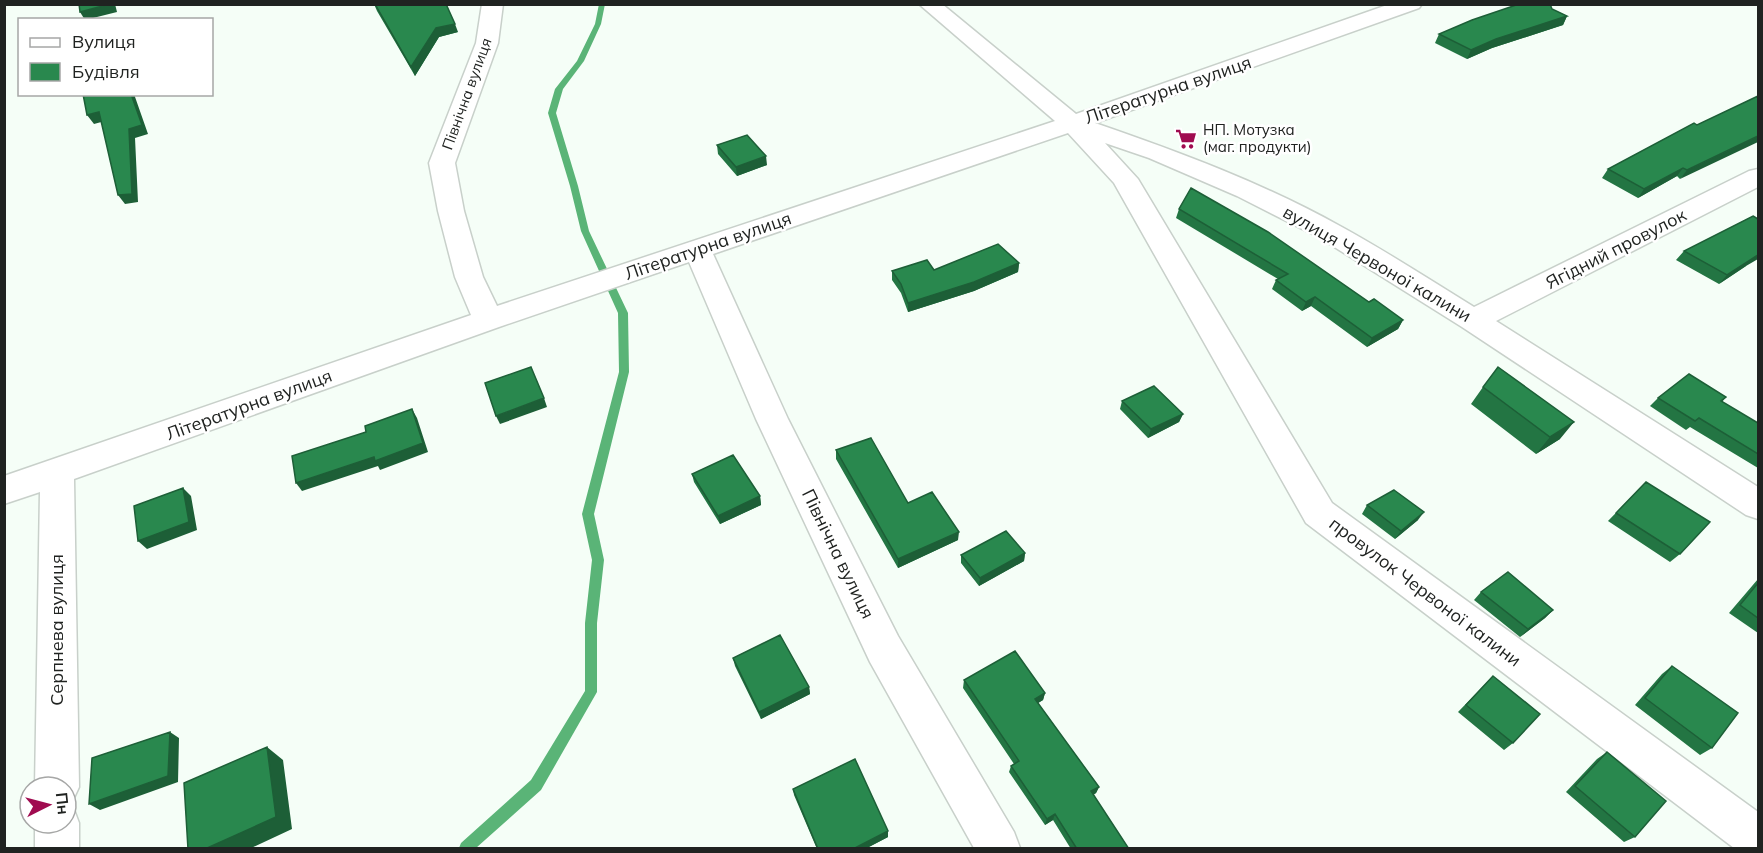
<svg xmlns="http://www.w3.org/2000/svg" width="1763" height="853" viewBox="0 0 1763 853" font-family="Mulish,sans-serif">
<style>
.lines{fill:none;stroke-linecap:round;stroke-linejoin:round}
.stream{fill:#5ab477;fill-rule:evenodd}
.minor-casing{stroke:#c8d0ca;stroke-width:3}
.minor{fill:#fff;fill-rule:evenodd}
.wall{fill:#237543}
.shaded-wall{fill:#1d5f37}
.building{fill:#29884e;stroke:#1d5f37;stroke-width:1.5}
.labels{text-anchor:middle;stroke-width:5;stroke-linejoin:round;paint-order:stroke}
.far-street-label{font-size:15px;fill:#202321;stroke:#fff}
.far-poi-label{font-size:15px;fill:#202321;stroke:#fff;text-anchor:start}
.street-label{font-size:18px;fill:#202321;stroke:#fff}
</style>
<rect width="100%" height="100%" fill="#f5fef7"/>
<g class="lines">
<path class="stream" d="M 599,4 L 605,4 L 601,24 L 584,61 L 563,89 L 556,113 L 578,186 L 589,231 L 628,313 L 629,372 L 594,514 L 604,560 L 597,623 L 597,692 L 541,790 L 476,848 L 459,848 L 461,843 L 531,780 L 585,691 L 585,623 L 592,560 L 582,514 L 619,372 L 618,313 L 581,231 L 570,186 L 548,113 L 555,89 L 577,61 L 595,24 Z"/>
<defs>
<path id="minor" d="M 482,4 L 503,4 L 498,43 L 455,163 L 464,211 L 483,277 L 497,306 L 1055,121 L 919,4 L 942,4 L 1076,114 L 1390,4 L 1422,4 L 1419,8 L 1095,123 C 1179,152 1263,183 1340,226 C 1386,251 1430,280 1474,307 L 1749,171 L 1758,169 L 1758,187 L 1496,321 L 1758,487 L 1758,519 L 1746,515 L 1462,327 L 1320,238 L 1237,196 L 1149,158 L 1105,143 L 1138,179 L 1332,503 L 1758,812 L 1758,848 L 1734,848 L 1306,523 L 1114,183 L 1068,133 L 713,254 L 788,419 L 898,636 L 1014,832 L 1020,848 L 974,848 L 870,662 L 756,419 L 689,262 L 499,327 L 74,479 L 79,787 L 72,802 L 66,805 L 73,807 L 79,823 L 79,848 L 35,848 L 35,823 L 66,823 L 66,787 L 35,787 L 40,492 L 4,504 L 4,476 L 471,315 L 455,277 L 438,211 L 429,163 L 476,43 Z"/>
</defs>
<use href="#minor" class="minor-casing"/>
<use href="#minor" class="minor"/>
</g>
<path class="wall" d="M 374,4 L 458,32 L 439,37 L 415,76 L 377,11 Z
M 1552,9 L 1567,16 L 1563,25 L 1492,48 L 1467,59 L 1435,43 L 1439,34 Z
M 1758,96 L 1680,179 L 1677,176 L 1638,198 L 1602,178 L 1608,169 L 1697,125 Z
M 717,145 L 767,165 L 737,176 L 718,154 Z
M 1179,209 L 1369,302 L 1403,320 L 1398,329 L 1367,347 L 1311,306 L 1302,311 L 1272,289 L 1276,280 L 1278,279 L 1176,218 Z
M 1684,251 L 1746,266 L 1719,284 L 1676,260 Z
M 1019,263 L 1018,272 L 974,291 L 908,312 L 901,293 L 892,280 L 892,271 L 934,270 Z
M 1483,387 L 1560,439 L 1536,454 L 1471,404 Z
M 1726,397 L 1722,402 L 1758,423 L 1758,468 L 1690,427 L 1686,430 L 1650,406 L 1658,398 Z
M 1122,401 L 1183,414 L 1179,422 L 1148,438 L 1120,409 Z
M 836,450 L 908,503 L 958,540 L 898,568 L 836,459 Z
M 692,474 L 760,496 L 761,505 L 720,524 L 694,482 Z
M 1646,482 L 1680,554 L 1670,562 L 1608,521 Z
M 1367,505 L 1418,520 L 1395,539 L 1362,514 Z
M 1025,553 L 1024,561 L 979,586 L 961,563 L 961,555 Z
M 1758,579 L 1758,633 L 1729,613 Z
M 1481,592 L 1553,610 L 1545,618 L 1520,637 L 1474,600 Z
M 733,658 L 809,687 L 810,694 L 761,719 L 735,666 Z
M 1672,666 L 1712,748 L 1700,755 L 1635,705 L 1662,674 Z
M 1493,676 L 1513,743 L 1504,750 L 1458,712 Z
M 964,680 L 1045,693 L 1043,700 L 1038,703 L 1099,787 L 1096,793 L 1093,795 L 1129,849 L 1071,849 L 1053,820 L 1045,825 L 1009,772 L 1011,766 L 1014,764 L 963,688 Z
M 1607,752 L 1635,837 L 1624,842 L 1566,792 L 1597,759 Z
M 793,789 L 888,831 L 888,837 L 865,849 L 817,849 L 794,795 Z"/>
<path class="shaded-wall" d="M 110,4 L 115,4 L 117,12 L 85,20 L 80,12 Z
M 1567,16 L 1563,25 L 1492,48 L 1467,59 L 1471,50 L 1496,39 Z
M 455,24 L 458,32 L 439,37 L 415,76 L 411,67 L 436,28 Z
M 131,94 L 134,94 L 148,134 L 135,138 L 138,202 L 125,204 L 118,195 L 129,129 Z
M 99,112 L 105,121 L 94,124 L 87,115 Z
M 1758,136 L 1758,142 L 1680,179 L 1687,170 Z
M 766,156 L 767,165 L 737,176 L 736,167 Z
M 1683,168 L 1677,176 L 1638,198 L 1644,189 Z
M 1758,255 L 1758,259 L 1746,266 L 1719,284 L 1727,275 Z
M 1019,263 L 1018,272 L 974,291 L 908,312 L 908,303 Z
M 1315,297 L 1311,306 L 1302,311 L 1306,302 Z
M 1403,320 L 1398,329 L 1367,347 L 1372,338 Z
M 544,398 L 547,407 L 500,424 L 496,416 Z
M 412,409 L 417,418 L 428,452 L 380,470 L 378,466 L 302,491 L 296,483 Z
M 1183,414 L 1179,422 L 1148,438 L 1151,429 Z
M 1574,422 L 1560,439 L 1536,454 L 1550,437 Z
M 183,488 L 191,496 L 197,530 L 147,549 L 138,541 Z
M 760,496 L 761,505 L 720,524 L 718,516 Z
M 1424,512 L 1418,520 L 1395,539 L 1401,531 Z
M 959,532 L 958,540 L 898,568 L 898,559 Z
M 1025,553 L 1024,561 L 979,586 L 980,578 Z
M 1553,610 L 1545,618 L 1520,637 L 1528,629 Z
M 809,687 L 810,694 L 761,719 L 759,712 Z
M 1045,693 L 1043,700 L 1033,706 L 1035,699 Z
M 170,732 L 179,738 L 178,782 L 100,810 L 89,804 Z
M 267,747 L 283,760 L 292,829 L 249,849 L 205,849 Z
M 1099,787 L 1096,793 L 1088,798 L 1091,791 Z
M 1055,814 L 1053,820 L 1045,825 L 1047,819 Z
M 888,831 L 888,837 L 865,849 L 853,849 Z"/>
<path class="building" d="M 79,4 L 110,4 L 80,12 Z
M 375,4 L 446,4 L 455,24 L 436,28 L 411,67 Z
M 1519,4 L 1550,4 L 1552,9 L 1567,16 L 1496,39 L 1471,50 L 1439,34 L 1472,20 Z
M 83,94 L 131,94 L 142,125 L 129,129 L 132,194 L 118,195 L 99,112 L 87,115 Z
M 1758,96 L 1758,136 L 1687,170 L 1683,168 L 1644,189 L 1608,169 L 1694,123 L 1697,125 Z
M 747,135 L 766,156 L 736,167 L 717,145 Z
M 1191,188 L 1268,232 L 1369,302 L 1374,299 L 1403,320 L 1372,338 L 1315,297 L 1306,302 L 1276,280 L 1288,274 L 1179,209 Z
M 1753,216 L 1758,219 L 1758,255 L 1727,275 L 1684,251 Z
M 998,244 L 1019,263 L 974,282 L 908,303 L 901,284 L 892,271 L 927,260 L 934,270 Z
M 531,367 L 544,398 L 496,416 L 485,383 Z
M 1498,367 L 1574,422 L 1550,437 L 1483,387 Z
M 1689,374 L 1726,397 L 1721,401 L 1758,423 L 1758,454 L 1699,418 L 1695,421 L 1658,398 Z
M 1154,386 L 1183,414 L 1151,429 L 1122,401 Z
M 412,409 L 423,443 L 375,461 L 374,457 L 296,483 L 292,456 L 366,432 L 365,426 Z
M 871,438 L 908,503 L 932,492 L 959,532 L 898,559 L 836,450 Z
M 733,455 L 760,496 L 718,516 L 692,474 Z
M 1646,482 L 1710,522 L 1680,554 L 1616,513 Z
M 183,488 L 189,522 L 138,541 L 134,506 Z
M 1394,490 L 1424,512 L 1401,531 L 1367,505 Z
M 1006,531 L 1025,553 L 980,578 L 961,555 Z
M 1508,572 L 1553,610 L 1528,629 L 1481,592 Z
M 1758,583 L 1758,618 L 1740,605 Z
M 780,635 L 809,687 L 759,712 L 733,658 Z
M 1015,651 L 1045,693 L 1035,699 L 1099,787 L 1091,791 L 1129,849 L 1077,849 L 1055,814 L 1047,819 L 1011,766 L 1019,761 L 964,680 Z
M 1672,666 L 1738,713 L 1712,748 L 1645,698 Z
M 1493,676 L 1540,714 L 1513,743 L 1466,705 Z
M 170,732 L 168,776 L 89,804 L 92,758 Z
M 267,747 L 276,817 L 205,849 L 188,849 L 184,783 Z
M 1607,752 L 1666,801 L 1635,837 L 1575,786 Z
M 855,759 L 888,831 L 853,849 L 818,849 L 793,789 Z"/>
<defs>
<symbol id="supermarket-bare" viewBox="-9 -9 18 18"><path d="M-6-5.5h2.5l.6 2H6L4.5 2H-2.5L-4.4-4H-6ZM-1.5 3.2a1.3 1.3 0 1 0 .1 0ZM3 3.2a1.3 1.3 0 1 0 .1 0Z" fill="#a00b50" stroke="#fff" stroke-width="2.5" paint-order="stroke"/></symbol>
</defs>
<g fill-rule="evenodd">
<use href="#supermarket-bare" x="1171" y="124" width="30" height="30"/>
</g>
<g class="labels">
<g class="far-street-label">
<text transform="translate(467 94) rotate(-70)" y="5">Північна вулиця</text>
</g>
<g class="far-poi-label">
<text x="1203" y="135">НП. Мотузка<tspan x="1203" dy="17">(маг. продукти)</tspan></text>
</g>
<g class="street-label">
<text transform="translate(1168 90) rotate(-19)" y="6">Літературна вулиця</text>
<text transform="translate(708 246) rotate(-19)" y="6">Літературна вулиця</text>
<text transform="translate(1616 249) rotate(-27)" y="6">Ягідний провулок</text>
<text transform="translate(1377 264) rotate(30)" y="6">вулиця Червоної калини</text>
<text transform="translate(249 405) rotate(-20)" y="6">Літературна вулиця</text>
<text transform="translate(838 554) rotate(64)" y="6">Північна вулиця</text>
<text transform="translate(1425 592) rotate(37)" y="6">провулок Червоної калини</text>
<text transform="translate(57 630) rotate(-90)" y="6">Серпнева вулиця</text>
</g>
</g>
<rect width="1763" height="853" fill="none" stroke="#202321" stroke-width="12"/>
<rect x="18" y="18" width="195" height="78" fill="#ffffff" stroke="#a6a7a6" stroke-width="1.5"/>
<rect x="30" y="38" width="30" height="9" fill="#ffffff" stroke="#a6a7a6" stroke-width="1.5"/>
<text x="72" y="48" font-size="18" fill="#202321">Вулиця</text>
<rect x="30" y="63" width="30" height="18" fill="#29884e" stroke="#a6a7a6" stroke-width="1.5"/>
<text x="72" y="78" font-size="18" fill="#202321">Будівля</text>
<g transform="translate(48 805) rotate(84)"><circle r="28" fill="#ffffff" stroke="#a6a7a6" stroke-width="1.5"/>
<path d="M0-4.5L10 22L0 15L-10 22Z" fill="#a00b50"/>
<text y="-9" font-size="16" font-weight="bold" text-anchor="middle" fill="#202321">Пн</text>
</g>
</svg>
